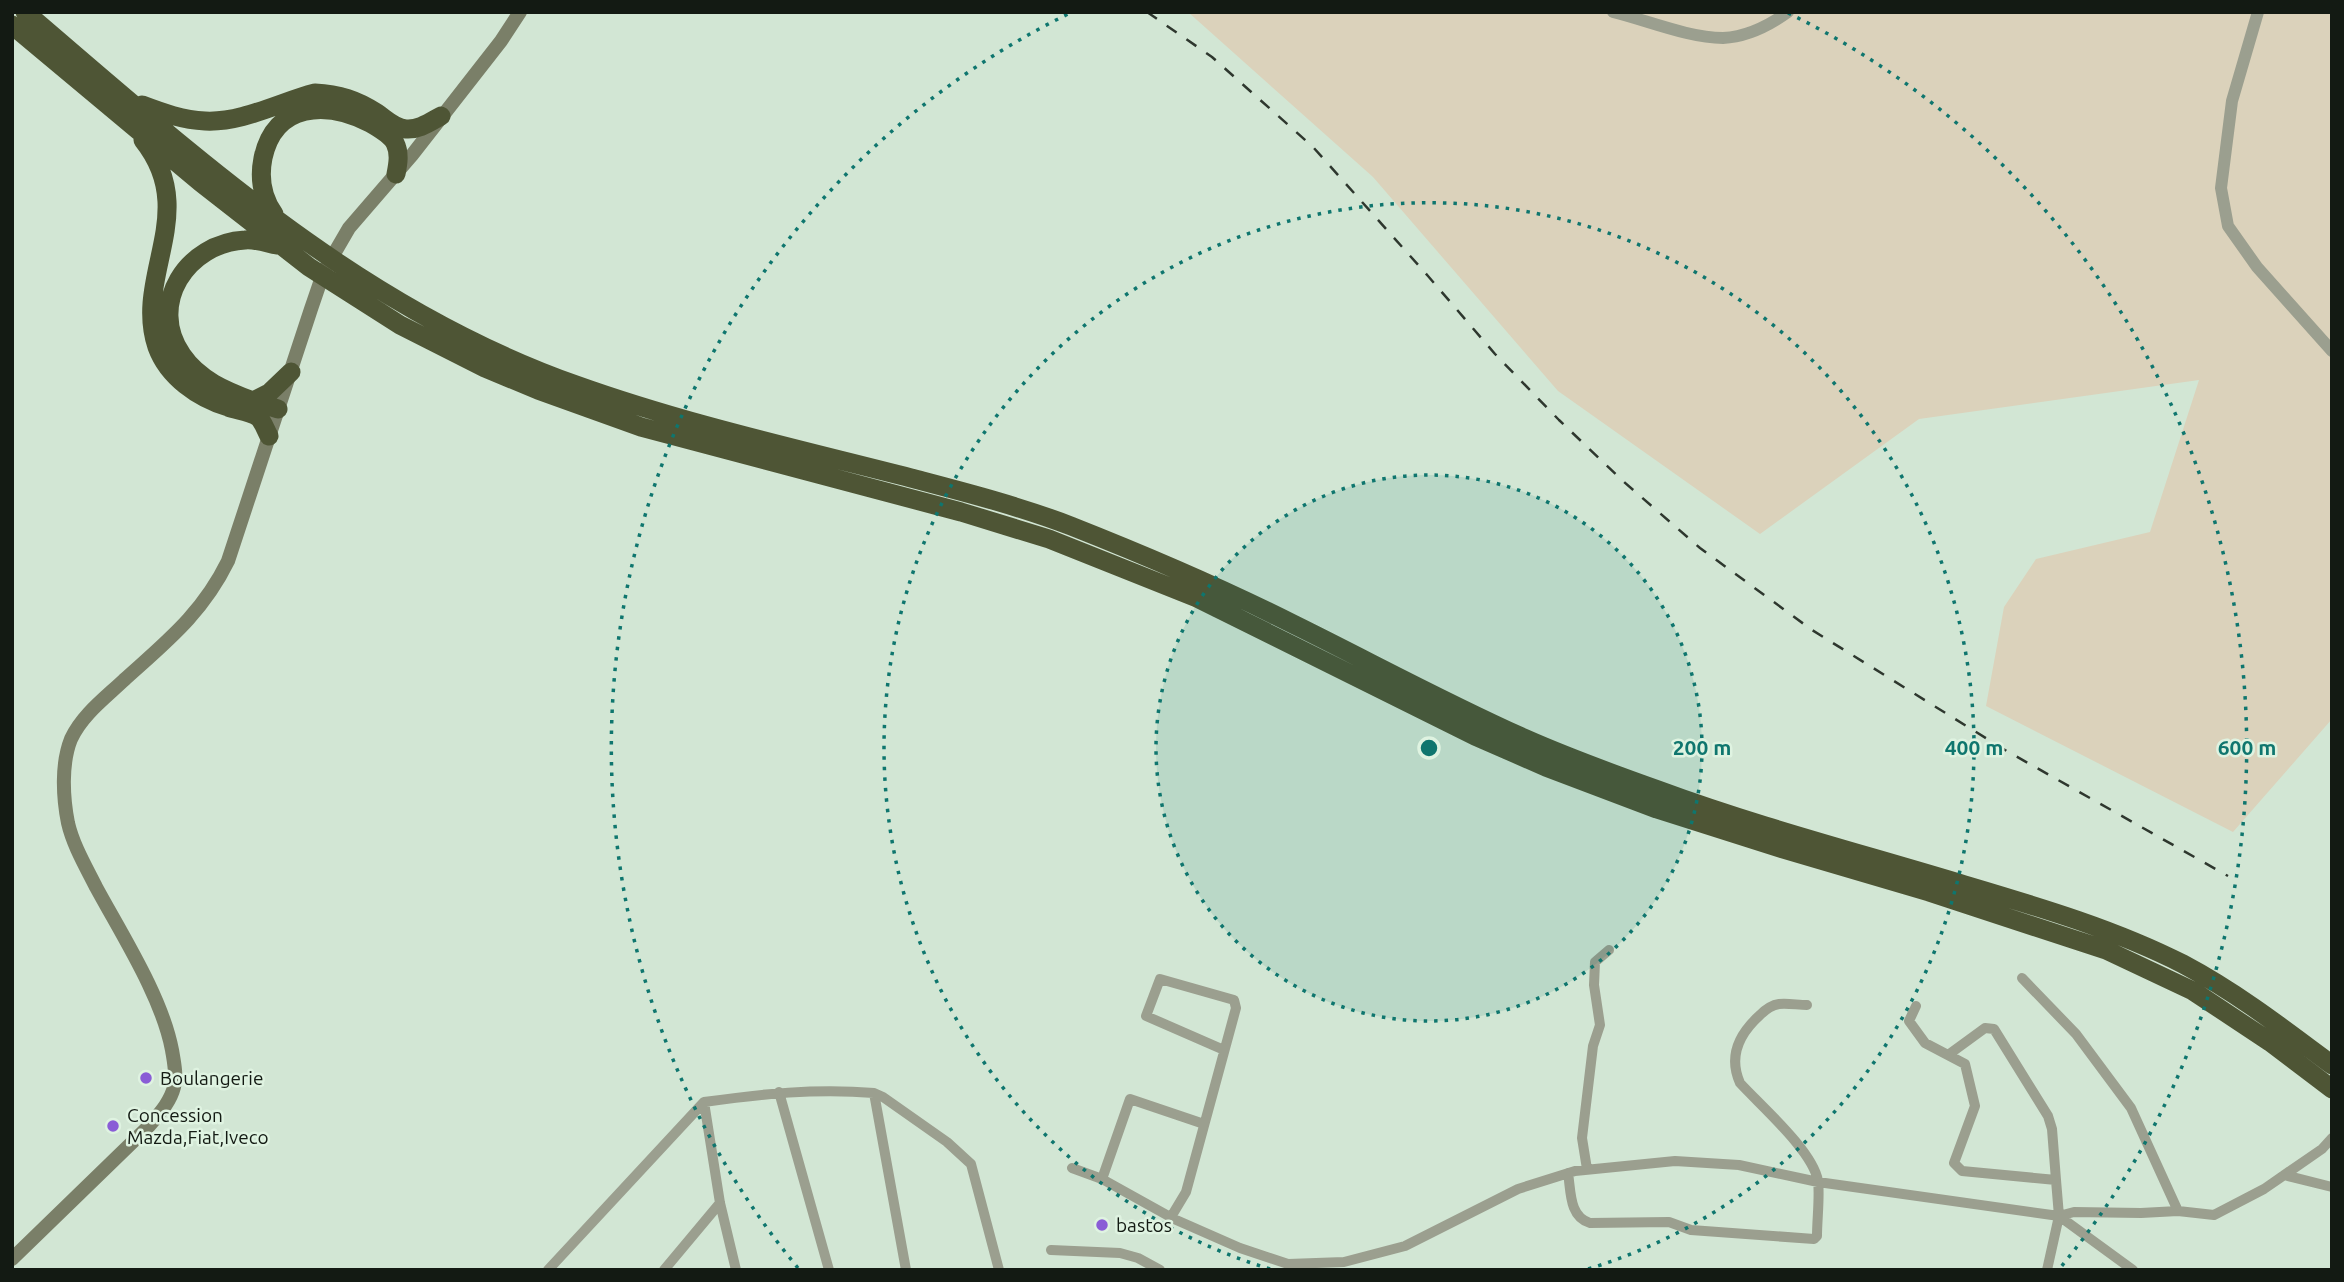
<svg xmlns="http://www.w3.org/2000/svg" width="2344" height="1282" viewBox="0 0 2344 1282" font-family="Ubuntu,sans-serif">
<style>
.green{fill:#dbd2bb}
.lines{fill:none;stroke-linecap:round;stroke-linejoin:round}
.minor{stroke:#9b9f8f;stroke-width:10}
.tertiary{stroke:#9b9f8f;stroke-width:12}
.secondary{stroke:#7a7f68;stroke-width:14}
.motorway{stroke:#4e5535;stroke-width:19}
.rail{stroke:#2e372e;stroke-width:2.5;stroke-dasharray:12 12;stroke-linecap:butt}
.ring{fill:none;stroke:#0f766e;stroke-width:3.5;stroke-dasharray:3.5 7}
.poi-dot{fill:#8a5dd6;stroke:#dff3e1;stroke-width:2.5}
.labels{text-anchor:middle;stroke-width:5;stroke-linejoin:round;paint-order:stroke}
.poi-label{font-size:19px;fill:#131a13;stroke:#dff3e1;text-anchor:start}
.centre{fill:#0f766e;stroke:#dff3e1;stroke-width:3.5}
.ring-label{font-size:21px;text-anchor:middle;font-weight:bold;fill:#0f766e;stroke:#dff3e1;stroke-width:5;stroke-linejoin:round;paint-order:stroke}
</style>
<rect width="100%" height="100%" fill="#d2e6d4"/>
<path class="green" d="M 1188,12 L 2332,12 L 2332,719 L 2233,832 L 1986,706 L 2004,607 L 2036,559 L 2150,532 L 2199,380 L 1919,419 L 1760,534 L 1558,391 L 1373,177 Z"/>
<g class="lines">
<path class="minor" d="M 2022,978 L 2076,1034 L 2131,1108 L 2178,1211
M 1916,1006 L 1909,1021 L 1925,1043 L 1965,1064 L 1975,1106 L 1954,1163 L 1962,1171 L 2056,1180 L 2059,1216 L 2133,1270
M 1948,1055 L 1985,1028 L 1994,1029 L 2048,1116 L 2052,1129 L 2056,1180
M 779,1092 L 829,1270
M 704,1102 C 761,1094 816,1088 874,1093
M 1072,1168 L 1102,1179 L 1174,1219 L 1240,1248 L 1288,1264 L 1344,1262 L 1405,1246 L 1518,1189 L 1575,1171 L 1675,1161 L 1739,1165 L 1818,1182 L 2059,1216
M 1587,1169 L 1582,1138 L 1593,1046 L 1600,1025 L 1594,985 L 1595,962 L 1609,950
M 1568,1173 C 1571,1191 1569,1217 1590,1223 L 1669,1222 L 1691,1230 L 1814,1239 L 1817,1236 C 1817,1219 1820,1196 1818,1181 C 1813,1151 1761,1106 1740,1083 C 1728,1056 1740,1033 1760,1015 C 1765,1010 1772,1005 1779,1004 C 1788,1003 1798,1005 1807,1005
M 2284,1175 L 2332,1187
M 1102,1179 L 1130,1099 L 1204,1124
M 1171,1217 L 1186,1192 L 1236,1008 L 1234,1000 L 1160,979 L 1146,1016 L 1224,1050
M 1051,1250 L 1120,1253 L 1138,1258 L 1160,1270
M 548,1270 L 704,1102 L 720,1203 L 736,1270
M 664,1270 L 720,1203
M 906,1270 L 874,1093 L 883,1097 L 947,1142 L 971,1164 L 999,1270
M 2047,1270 L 2059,1216 L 2074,1212 L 2141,1213 L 2178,1211 L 2214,1215 L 2264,1189 L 2322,1149 L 2332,1138"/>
<path class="tertiary" d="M 1613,12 C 1646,20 1689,38 1723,38 C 1746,37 1770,25 1788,12
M 2258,12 L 2232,101 L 2221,188 L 2228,226 L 2257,267 L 2332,351"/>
<path class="secondary" d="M 12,1259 L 148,1127 C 158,1115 170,1103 174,1087 C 177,1075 174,1062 172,1050 C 162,997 122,935 96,887 C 86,867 73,845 68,823 C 63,798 61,764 71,739 C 82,715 105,698 124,680 C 166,642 202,614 228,561 L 311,309 L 324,271 L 349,228 L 412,155 L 501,41 L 520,12"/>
<path class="motorway" d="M 25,12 C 196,158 360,309 576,385 C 685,424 798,449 911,478 C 964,492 1019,506 1071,526 C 1147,556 1222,588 1295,625 C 1372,663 1447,704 1526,739 C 1569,758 1613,774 1658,790 C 1758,827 1863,854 1965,885 C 2039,907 2114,929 2183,964 C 2236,992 2284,1029 2332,1065
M 12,25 L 200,182 L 309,267 L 400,325 L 485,368 L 538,390 L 641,427 L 961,512 L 1049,539 L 1197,598 L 1475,736 L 1546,767 L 1657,809 L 1783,849 L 1929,892 L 2106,950 L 2193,991 L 2270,1042 L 2332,1089
M 142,105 C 163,113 183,120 205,121 C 242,123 280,102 315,93 C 339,94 357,100 377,113 C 386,119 394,128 406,129 C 419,130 430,122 441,116
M 143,140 C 201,213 133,276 157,347 C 168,377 198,398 228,407 C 236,410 251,412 258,417 C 263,421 266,431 269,436
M 274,214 C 262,197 259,178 263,158 C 275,102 327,101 370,123 C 377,127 391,135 395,143 C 400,153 398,164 396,174
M 277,245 C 267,243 256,239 245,240 C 187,243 147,304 182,355 C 199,380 226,391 253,401 L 269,393 L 291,372
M 253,401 L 278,409"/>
<path class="rail" d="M 1147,12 L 1212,57 L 1313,147 L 1428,276 L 1495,354 L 1559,420 L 1624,482 L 1700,548 L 1812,630 L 2005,750 L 2228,876"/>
</g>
<circle cx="1429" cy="748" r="273" fill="#0f766e" fill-opacity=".12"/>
<g class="ring">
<circle cx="1429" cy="748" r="273"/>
<path d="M1270 1269A545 545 0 1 1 1588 1269"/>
<path d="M798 1268A818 818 0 0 1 1070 13M1788 13A818 818 0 0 1 2060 1268"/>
</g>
<g class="poi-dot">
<circle cx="146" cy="1078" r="7"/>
<circle cx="113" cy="1126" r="7"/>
<circle cx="1102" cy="1225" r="7"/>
</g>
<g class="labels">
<g class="poi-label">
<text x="160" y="1085">Boulangerie</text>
<text x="127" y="1122">Concession<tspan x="127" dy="22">Mazda,Fiat,Iveco</tspan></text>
<text x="1116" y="1232">bastos</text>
</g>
</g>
<circle cx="1429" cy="748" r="10" class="centre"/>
<g class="ring-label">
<text x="1702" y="755">200 m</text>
<text x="1974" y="755">400 m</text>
<text x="2247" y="755">600 m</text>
</g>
<rect width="2344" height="1282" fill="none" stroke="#131a13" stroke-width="28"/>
</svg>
